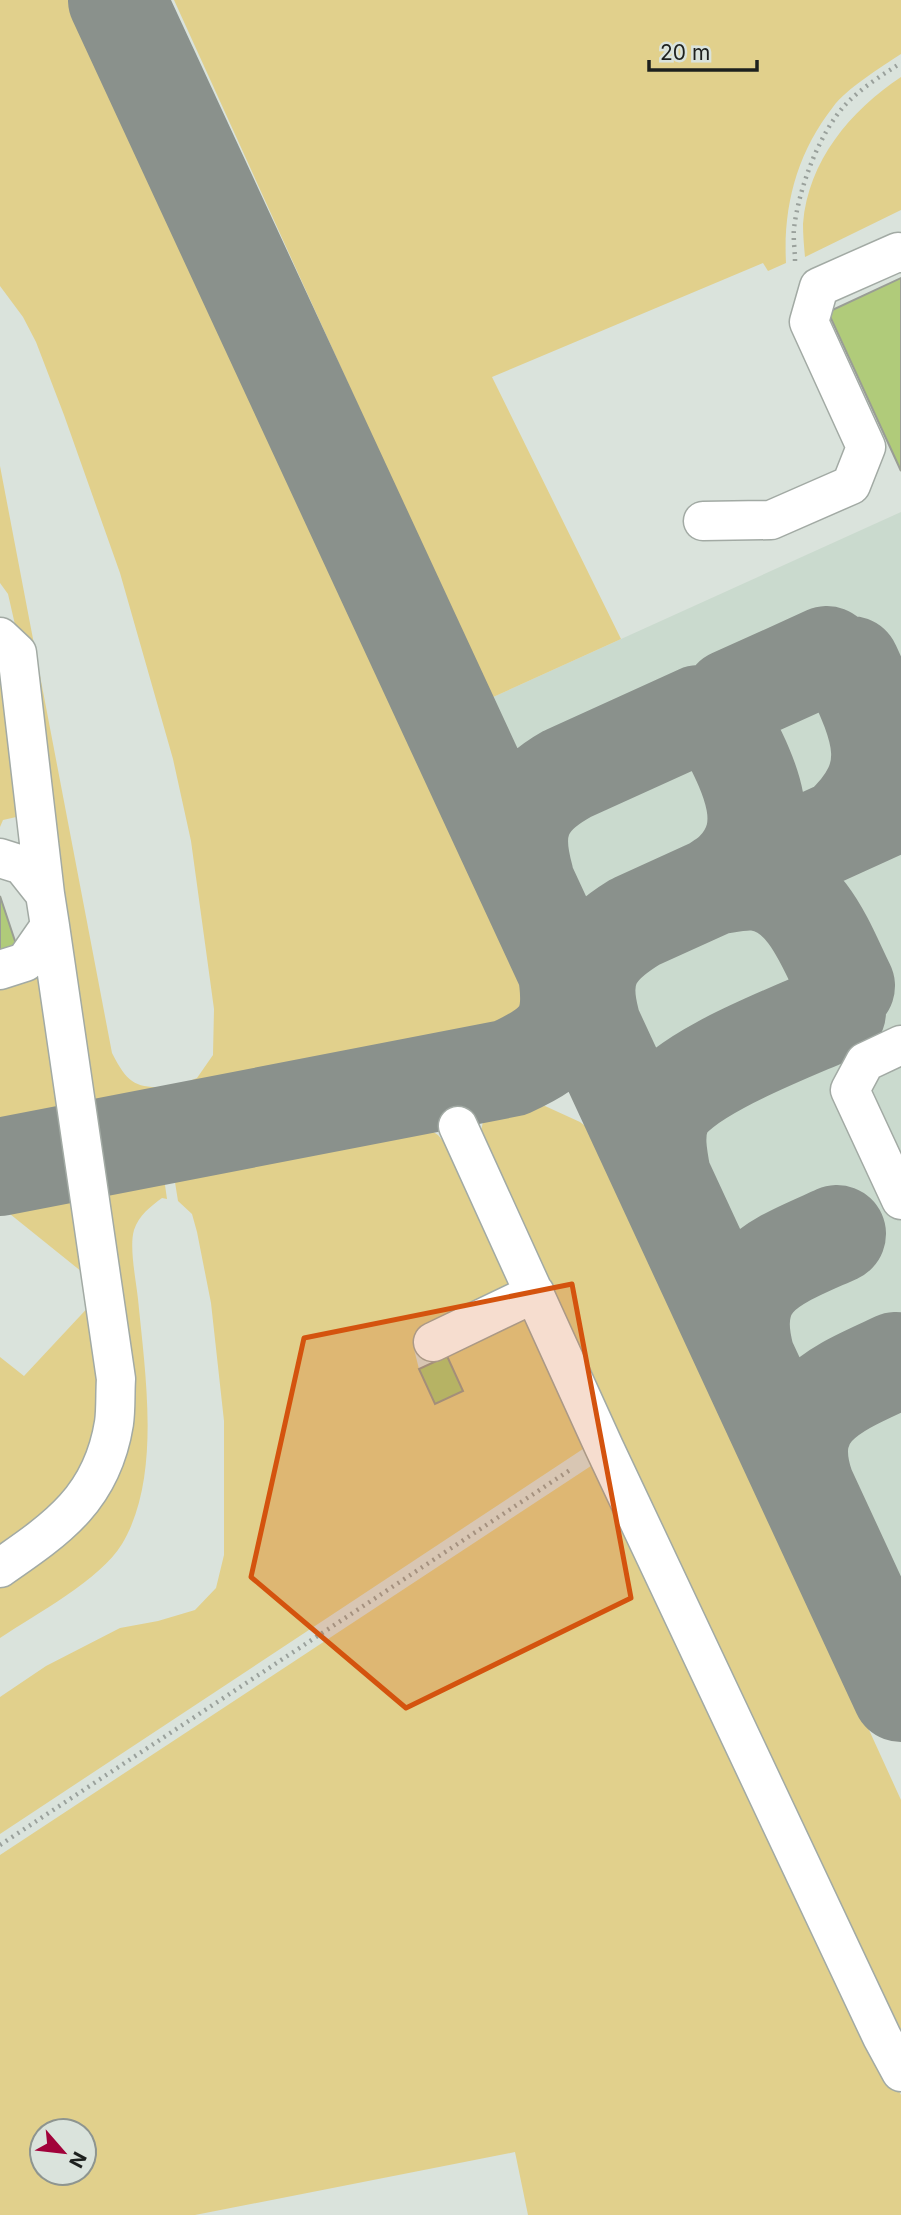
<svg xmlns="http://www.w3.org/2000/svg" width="901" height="2215" viewBox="0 0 901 2215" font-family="Inter,sans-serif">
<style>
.built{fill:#cadace}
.green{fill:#e1d08c;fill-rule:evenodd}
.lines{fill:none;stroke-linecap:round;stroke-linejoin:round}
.taxiway{stroke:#8a918c;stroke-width:98}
.building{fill:#b0cb7a;stroke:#999d94;stroke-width:2}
.minor-casing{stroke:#a2aaa4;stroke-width:41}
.path{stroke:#9aa19c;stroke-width:4.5;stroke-dasharray:2 5;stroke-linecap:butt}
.minor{stroke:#fff;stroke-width:38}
.marked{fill:#d4530e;fill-opacity:0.2;stroke:#d4530e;stroke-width:5;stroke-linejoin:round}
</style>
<rect width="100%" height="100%" fill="#dae3dc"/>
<path class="built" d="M 901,512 L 901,1584 L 491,698 Z"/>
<path class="green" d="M 0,0 L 69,0 L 523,981 C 524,1003 519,1016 501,1030 L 194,1089 L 192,1080 L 197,1078 L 213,1055 L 214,1009 L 191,841 L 173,759 L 120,573 L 64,415 L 36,342 L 23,317 L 0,286 Z
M 174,0 L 901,0 L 901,54 C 881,67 846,89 833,107 C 797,153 783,206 786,263 L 768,271 L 763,263 L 492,377 L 621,639 L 491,698 Z
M 901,77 L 901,210 L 805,257 C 804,246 803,235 803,224 C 808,161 850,111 901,77 Z
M 0,466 L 112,1053 C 129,1086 136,1088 172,1087 L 176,1093 L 88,1111 L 16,629 L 8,594 L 0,583 Z
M 0,667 L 25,815 L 3,820 L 0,827 Z
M 49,968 L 67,1114 L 0,1126 L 0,980 Z
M 545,1106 L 580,1122 L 598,1136 L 901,1800 L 901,2030 L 481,1154 L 480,1136 L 484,1117 Z
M 427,1128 L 438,1135 L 448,1147 L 516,1290 L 423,1334 L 414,1349 L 419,1369 L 435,1404 L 463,1391 L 447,1356 L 524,1311 L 589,1445 L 0,1834 L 0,1697 L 46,1666 L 120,1628 L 158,1621 L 195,1610 L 216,1588 L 224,1555 L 224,1421 L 211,1303 L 197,1232 L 192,1214 L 178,1201 L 174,1176 Z
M 164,1178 L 167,1199 L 162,1198 C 150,1207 139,1215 134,1230 C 129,1247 136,1280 138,1299 C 145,1373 162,1477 122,1544 C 100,1580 36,1614 0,1638 L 0,1583 L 114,1470 L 104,1190 Z
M 74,1196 L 92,1280 L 5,1210 Z
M 94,1301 L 103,1420 L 71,1498 L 0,1552 L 0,1357 L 24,1376 Z
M 597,1462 L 901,2095 L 901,2215 L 528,2215 L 515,2152 L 195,2215 L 0,2215 L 0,1855 ZM 42,2131 L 84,2131 L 84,2173 L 42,2173 Z"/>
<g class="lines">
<path class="taxiway" d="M 117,0 L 901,1693
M 732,698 L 827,655
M 843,827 C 901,773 881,730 851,665
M 525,878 C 511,827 521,800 567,774 L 699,714
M 714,886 C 728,884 744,880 758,882 C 807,888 827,948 846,986
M 714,886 C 721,881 730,876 736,869 C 778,824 746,770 723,724
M 591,1021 C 578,971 593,948 635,922 L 901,801
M 0,1167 L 510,1068 C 563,1044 576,1026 566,967
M 662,1176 C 658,1155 654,1134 662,1113 C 677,1074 798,1030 837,1012
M 746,1358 C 724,1277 775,1262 837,1234
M 805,1485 C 780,1408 838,1388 896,1361"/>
</g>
<path class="building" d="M 901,278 L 901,471 L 828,312 Z
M 0,896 L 18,950 L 0,956 Z
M 447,1356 L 463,1391 L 435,1404 L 419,1369 Z"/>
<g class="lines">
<defs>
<path id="minor" d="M 703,521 L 771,520 L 851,485 L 866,447 L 809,322 L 819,287 L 898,252 L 901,253
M 0,637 L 17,653 L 45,894
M 0,858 L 22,865 L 45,894 L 50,926 L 25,962 L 0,970
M 901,1045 L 865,1062 L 850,1090 L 901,1200
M 458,1126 L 604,1447 L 882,2037 L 901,2072
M 433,1342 L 535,1293
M 0,1568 C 58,1528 102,1498 114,1423 C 116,1409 115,1393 116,1379 L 50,926"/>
</defs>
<use href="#minor" class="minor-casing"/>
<path class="path" d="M 795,261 C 795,250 793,239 794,228 C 799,189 818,135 845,105 C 861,88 882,75 901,63
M 0,1845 L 573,1468"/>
<use href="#minor" class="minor"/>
</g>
<path class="marked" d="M 572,1284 L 631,1598 L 406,1708 L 251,1577 L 304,1338 Z"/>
<g transform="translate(63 2152) rotate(118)"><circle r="33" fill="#dae3dc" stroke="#8e9590" stroke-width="2"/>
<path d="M0-5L12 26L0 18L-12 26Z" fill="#a1023a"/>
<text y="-10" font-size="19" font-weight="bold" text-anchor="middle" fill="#1d201e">N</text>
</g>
<path d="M649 60v10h108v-10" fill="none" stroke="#1d201e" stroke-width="3.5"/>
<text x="660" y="60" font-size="21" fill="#1d201e" stroke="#dae3dc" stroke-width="5" paint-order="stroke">20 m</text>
</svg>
